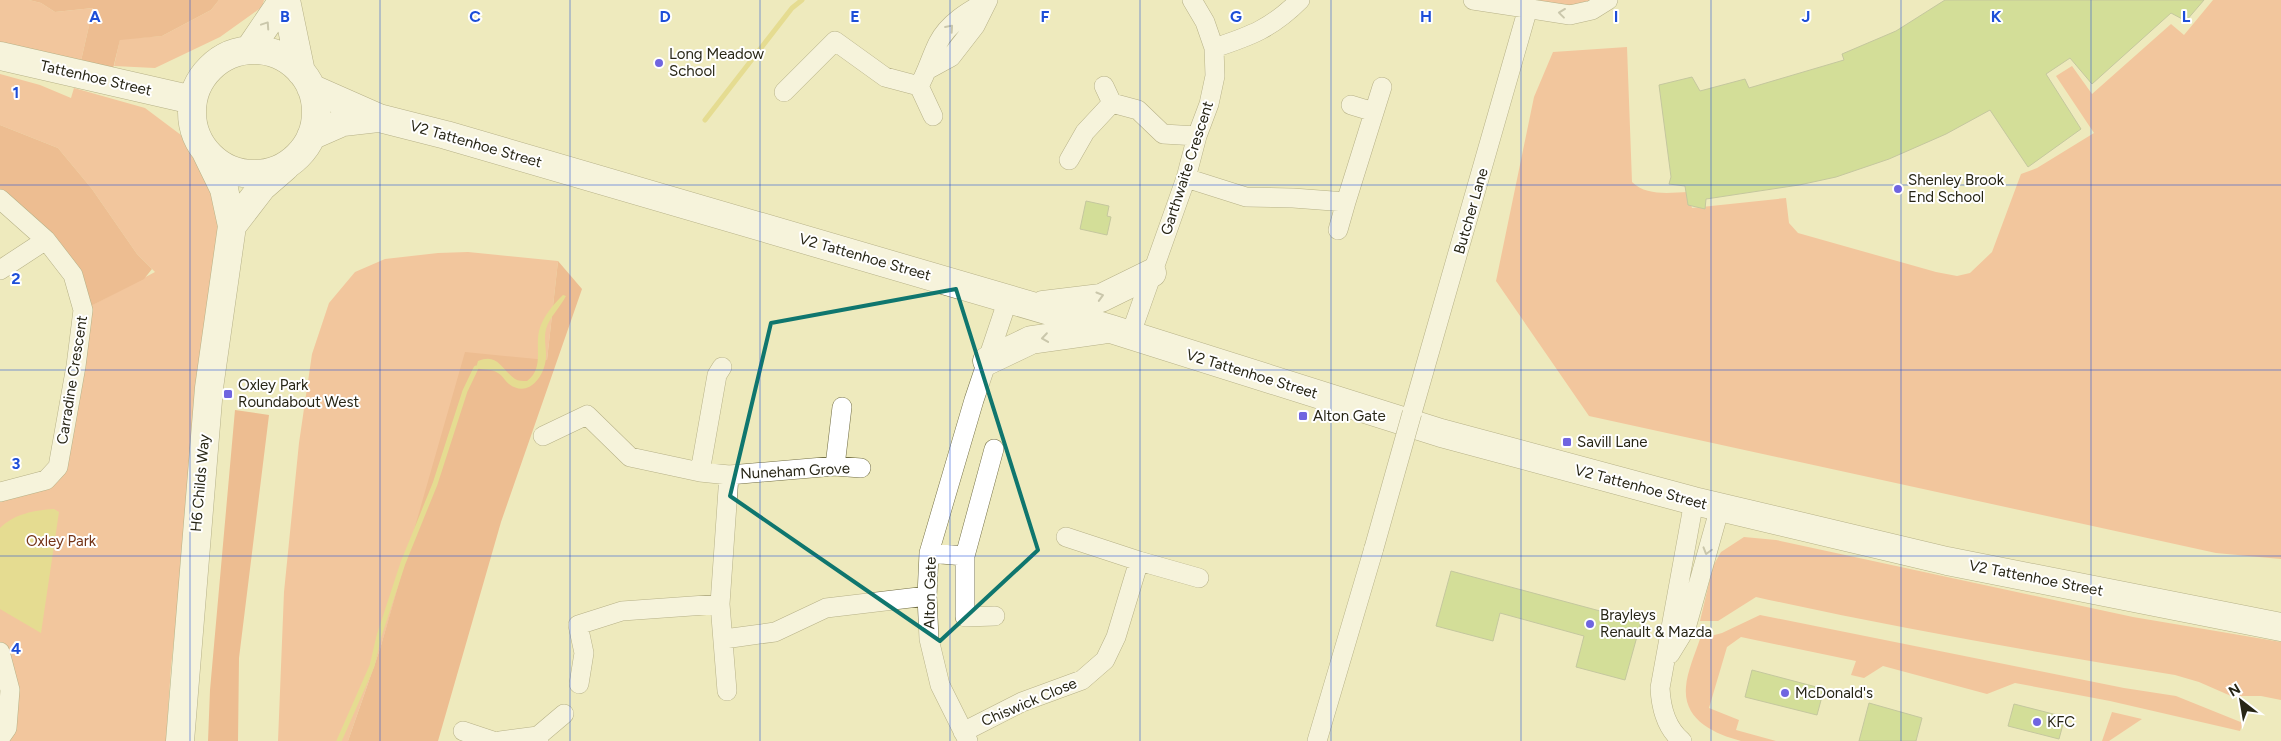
<svg xmlns="http://www.w3.org/2000/svg" width="2281" height="741" viewBox="0 0 2281 741" font-family="Figtree,sans-serif">
<style>
.green{fill:#f79b75}
.forest{fill:#ea875c}
.water{fill:#d9cd5c}
.lines{fill:none;stroke-linecap:round;stroke-linejoin:round}
.stream{stroke:#d9cd5c;stroke-width:5}
.building{fill:#b2d16b;stroke:#919e77}
.street-casing{stroke:#726e45;stroke-width:20}
.secondary-casing{stroke:#726e45;stroke-width:29}
.street{stroke:#fff;stroke-width:19}
.secondary{stroke:#fff;stroke-width:28}
.street-bridge-casing{stroke:#726e45;stroke-width:20;stroke-linecap:butt}
.street-bridge{stroke:#fff;stroke-width:19}
.oneway{stroke:#9e9d96}
.marked{fill:none;stroke:#0f766e;stroke-width:4;stroke-linejoin:round}
.grid{fill:none;stroke:#1d4ed8;stroke-width:1;stroke-opacity:0.55}
.poi-dot{fill:#7065e0;stroke:#fff;stroke-width:2}
.labels{text-anchor:middle;stroke-width:4;stroke-linejoin:round;paint-order:stroke}
.poi-label{font-size:15px;fill:#282616;stroke:#fff;text-anchor:start}
.street-label{font-size:15px;fill:#282616;stroke:#fff}
.park-label{font-size:15px;fill:#743417;stroke:#fff}
.grid-label{font-size:16px;text-anchor:middle;font-weight:bold;fill:#1d4ed8;stroke:#fff;stroke-width:4;stroke-linejoin:round;paint-order:stroke}
</style>
<rect width="100%" height="100%" fill="#eeeabd"/>
<path class="green" d="M 0,0 L 29,0 L 41,3 L 55,12 L 93,8 L 78,74 L 0,56 Z
M 219,0 L 264,0 L 262,7 L 220,37 L 155,68 L 114,66 L 120,39 L 162,36 L 211,10 Z
M 1523,0 L 1599,0 L 1565,6 Z
M 2213,0 L 2281,0 L 2281,559 L 2216,553 L 1589,416 L 1496,281 L 1534,97 L 1553,52 L 1627,47 L 1632,182 C 1646,196 1669,193 1688,192 L 1692,208 L 1786,198 L 1789,223 L 1798,233 L 1936,272 L 1957,276 L 1970,273 L 1992,252 L 2021,174 L 2037,168 L 2094,133 L 2056,76 L 2072,66 L 2092,94 L 2171,24 L 2184,35 Z
M 0,74 L 40,85 L 71,98 L 74,88 L 145,108 L 189,141 L 211,178 L 221,218 L 171,667 L 166,741 L 0,741 L 7,728 L 0,652 L 0,492 L 46,480 L 83,310 L 155,272 L 137,254 L 92,189 L 58,148 L 0,125 Z
M 468,252 L 558,261 L 547,360 L 420,512 L 380,649 L 348,741 L 278,741 L 284,592 L 299,443 L 312,354 L 329,303 L 355,272 L 385,259 L 438,253 Z
M 1744,537 L 1776,540 L 2133,617 L 2281,642 L 2281,700 L 2261,696 L 2231,696 L 2199,682 L 2175,675 C 2035,652 1895,628 1756,597 L 1718,621 L 1700,621 L 1713,566 L 1721,552 Z
M 1760,615 L 2124,688 L 2176,696 L 2243,723 L 2240,731 L 2110,701 L 2015,683 L 1987,694 L 1883,666 L 1864,678 L 1851,675 L 1856,661 L 1741,637 L 1727,647 L 1709,708 L 1739,720 L 1736,730 L 1776,741 C 1765,741 1752,741 1741,741 C 1714,734 1683,720 1686,687 C 1687,672 1695,654 1700,639 L 1722,633 Z
M 2112,712 L 2142,719 L 2109,741 L 2102,741 Z"/>
<path class="forest" d="M 29,0 L 219,0 L 211,10 L 162,36 L 120,40 L 110,81 L 78,74 L 93,8 L 55,12 L 41,3 Z
M 0,125 L 58,148 L 92,189 L 137,254 L 152,269 L 144,279 L 83,310 L 73,275 L 0,199 Z
M 558,261 L 582,289 L 501,522 L 438,741 L 348,741 L 380,649 L 465,352 L 547,360 Z
M 235,410 L 269,415 L 239,658 L 238,741 L 208,741 L 210,690 Z"/>
<path class="water" d="M 563,295 L 566,296 C 561,306 549,318 546,329 C 543,341 548,353 545,364 C 541,381 526,397 509,384 C 505,381 503,376 498,373 C 491,368 484,371 476,368 L 478,361 C 498,353 501,369 515,379 C 518,381 523,381 527,381 C 544,368 535,350 539,331 C 543,316 553,305 563,295 Z
M 54,509 L 59,512 L 41,633 L 0,609 L 0,528 C 14,514 35,510 54,509 Z"/>
<g class="lines">
<path class="stream" d="M 705,120 L 792,8 L 802,0
M 339,741 L 372,666 L 379,636 L 403,563 L 435,484 L 465,391 L 476,368"/>
</g>
<path class="building" d="M 1945,0 L 2204,0 L 2186,21 L 2171,13 L 2092,84 L 2070,58 L 2046,74 L 2081,129 L 2028,167 L 1990,110 L 1946,134 L 1889,159 L 1836,177 L 1799,185 L 1706,199 L 1705,209 L 1688,205 L 1685,186 L 1669,184 L 1671,177 L 1659,85 L 1692,77 L 1700,91 L 1745,79 L 1749,88 L 1844,60 L 1842,54 L 1896,31 Z
M 1086,201 L 1109,206 L 1107,216 L 1111,217 L 1107,235 L 1080,229 Z
M 1451,571 L 1641,622 L 1625,680 L 1576,667 L 1584,636 L 1500,613 L 1493,641 L 1436,626 Z
M 1752,670 L 1824,689 L 1817,715 L 1745,697 Z
M 1869,703 L 1922,718 L 1916,741 L 1859,741 Z
M 2014,704 L 2065,717 L 2059,739 L 2008,726 Z"/>
<g class="lines">
<defs>
<path id="street" d="M 1473,0 L 1570,15 L 1592,10 L 1608,0
M 1214,48 C 1251,36 1272,28 1300,0
M 929,69 L 951,57 L 975,26 L 988,0
M 1104,86 L 1112,103 L 1138,110 L 1163,134 L 1197,136
M 784,92 L 835,41 L 885,77 L 919,86
M 1351,105 L 1374,112
M 933,116 L 919,86 C 927,72 931,57 938,43 C 948,23 969,11 987,1
M 1069,160 L 1085,132 L 1112,103
M 1186,178 L 1246,197 L 1293,198 L 1346,202 L 1338,230
M 0,199 L 46,240 L 73,275 L 83,310 L 76,366 L 58,467 L 46,480 L 0,492
M 1346,202 L 1382,87
M 0,270 L 46,240
M 1130,336 L 1186,178 L 1197,136 L 1209,104 L 1215,76 L 1214,48 L 1205,22 L 1192,0
M 1412,413 L 1528,8
M 543,436 L 587,415 L 630,457 L 700,472 L 729,475 L 835,466 L 861,468
M 835,466 L 842,407
M 700,472 L 717,375 L 722,367
M 1066,537 L 1139,561 L 1199,578
M 929,553 L 965,556 L 994,449
M 965,556 L 965,617 L 995,616
M 724,639 L 775,632 L 826,608 L 927,596
M 0,652 L 10,690 L 7,728 L 0,738
M 1670,654 L 1686,628 L 1720,507
M 579,684 L 584,653 L 578,625 L 622,611 L 720,604
M 727,691 L 720,604 L 729,475
M 463,731 L 493,741
M 963,732 L 1022,702 L 1082,680 L 1105,660 L 1116,637 L 1139,561
M 500,741 L 538,736
M 539,741 L 538,736 L 564,714
M 968,741 L 940,685 L 929,639 L 927,596 L 929,553 L 974,400 L 1008,299
M 1317,741 L 1374,548
M 1682,741 C 1666,728 1661,708 1660,688 L 1694,501"/>
<path id="secondary" d="M 286,0 L 301,72
M 249,50 L 283,0
M192 112a62 62 0 1 1 124 0a62 62 0 1 1-124 0Z
M 0,56 L 193,100
M 311,88 L 379,118 L 446,135 L 1111,329 L 1441,433 L 1694,501 L 1947,561 L 2281,627
M 311,136 L 343,122 L 378,118
M 232,226 L 262,187 L 285,167
M 1043,305 L 1101,298 L 1152,273
M 987,361 L 1031,340 L 1102,330
M 180,741 L 209,388 L 232,226 L 224,189 L 206,152"/>
</defs>
<use href="#street" class="street-casing"/>
<use href="#secondary" class="secondary-casing"/>
<use href="#street" class="street"/>
<use href="#secondary" class="secondary"/>
<defs>
<path id="street-bridge" d="M 1374,548 L 1412,413"/>
</defs>
<use href="#street-bridge" class="street-bridge-casing"/>
<use href="#street-bridge" class="street-bridge"/>
</g>
<defs><path id="oneway-chevron" d="M-2-3.5L2.5 0L-2 3.5" fill="none" stroke-width="1.6" stroke-linecap="round" stroke-linejoin="round" transform="scale(1.25)"/></defs>
<g class="oneway">
<use href="#oneway-chevron" transform="translate(1562 13) rotate(-173)"/>
<use href="#oneway-chevron" transform="translate(266 25) rotate(-56)"/>
<use href="#oneway-chevron" transform="translate(950 28) rotate(-49)"/>
<use href="#oneway-chevron" transform="translate(1100 296) rotate(-16)"/>
<use href="#oneway-chevron" transform="translate(1045 338) rotate(172)"/>
<use href="#oneway-chevron" transform="translate(1707 551) rotate(106)"/>
</g>
<path d="M0 0H2281V741H0ZM 956,289 L 1038,550 L 940,641 L 730,496 L 771,323 Z" fill="#eeeabd" fill-opacity=".55" fill-rule="evenodd"/>
<path class="marked" d="M 956,289 L 1038,550 L 940,641 L 730,496 L 771,323 Z"/>
<path class="grid" d="M 190,0 L 190,741M 380,0 L 380,741M 570,0 L 570,741M 760,0 L 760,741M 950,0 L 950,741M 1140,0 L 1140,741M 1331,0 L 1331,741M 1521,0 L 1521,741M 1711,0 L 1711,741M 1901,0 L 1901,741M 2091,0 L 2091,741M 0,185 L 2281,185M 0,370 L 2281,370M 0,556 L 2281,556"/>
<g class="poi-dot">
<circle cx="659" cy="63" r="5"/>
<circle cx="1898" cy="189" r="5"/>
<rect x="223" y="389" width="10" height="10" rx="2.5"/>
<rect x="1298" y="411" width="10" height="10" rx="2.5"/>
<rect x="1562" y="437" width="10" height="10" rx="2.5"/>
<circle cx="1590" cy="624" r="5"/>
<circle cx="1785" cy="693" r="5"/>
<circle cx="2037" cy="722" r="5"/>
</g>
<g class="labels">
<g class="poi-label">
<text x="669" y="59">Long Meadow<tspan x="669" dy="17">School</tspan></text>
<text x="1908" y="185">Shenley Brook<tspan x="1908" dy="17">End School</tspan></text>
<text x="238" y="390">Oxley Park<tspan x="238" dy="17">Roundabout West</tspan></text>
<text x="1313" y="421">Alton Gate</text>
<text x="1577" y="447">Savill Lane</text>
<text x="1600" y="620">Brayleys<tspan x="1600" dy="17">Renault &amp; Mazda</tspan></text>
<text x="1795" y="698">McDonald's</text>
<text x="2047" y="727">KFC</text>
</g>
<g class="street-label">
<text transform="translate(96 78) rotate(13)" y="5">Tattenhoe Street</text>
<text transform="translate(476 144) rotate(16)" y="5">V2 Tattenhoe Street</text>
<text transform="translate(1187 168) rotate(-72)" y="5">Garthwaite Crescent</text>
<text transform="translate(1471 211) rotate(-74)" y="5">Butcher Lane</text>
<text transform="translate(865 257) rotate(16)" y="5">V2 Tattenhoe Street</text>
<text transform="translate(1252 374) rotate(17)" y="5">V2 Tattenhoe Street</text>
<text transform="translate(72 380) rotate(-81)" y="5">Carradine Crescent</text>
<text transform="translate(795 471) rotate(-3)" y="5">Nuneham Grove</text>
<text transform="translate(200 483) rotate(-85)" y="5">H6 Childs Way</text>
<text transform="translate(1641 487) rotate(15)" y="5">V2 Tattenhoe Street</text>
<text transform="translate(2036 578) rotate(11)" y="5">V2 Tattenhoe Street</text>
<text transform="translate(930 593) rotate(-89)" y="5">Alton Gate</text>
<text transform="translate(1029 702) rotate(-23)" y="5">Chiswick Close</text>
</g>
<g class="park-label">
<text x="61" y="546">Oxley Park</text>
</g>
</g>
<g class="grid-label">
<text x="95" y="22">A</text>
<text x="285" y="22">B</text>
<text x="475" y="22">C</text>
<text x="665" y="22">D</text>
<text x="855" y="22">E</text>
<text x="1045" y="22">F</text>
<text x="1236" y="22">G</text>
<text x="1426" y="22">H</text>
<text x="1616" y="22">I</text>
<text x="1806" y="22">J</text>
<text x="1996" y="22">K</text>
<text x="2186" y="22">L</text>
<text x="16" y="98">1</text>
<text x="16" y="284">2</text>
<text x="16" y="469">3</text>
<text x="16" y="654">4</text>
</g>
<g transform="translate(2241 701) rotate(329)" stroke="#ffffff" stroke-width="4" paint-order="stroke">
<path d="M0-4L9 19L0 12L-9 19Z" fill="#282616"/>
<text y="-8" font-size="14" font-weight="bold" text-anchor="middle" fill="#282616">N</text>
</g>
</svg>
